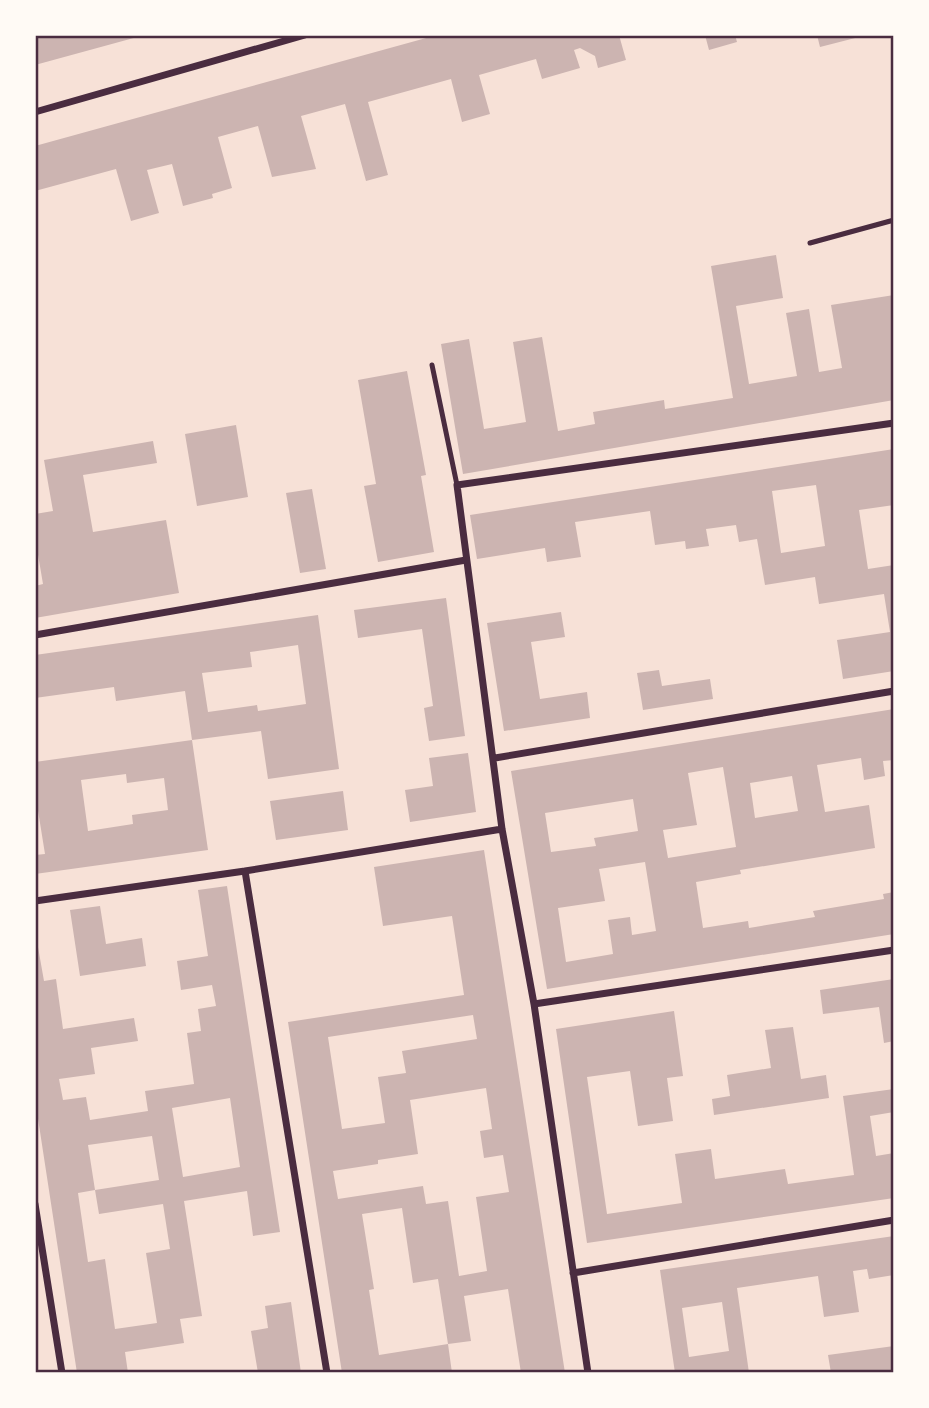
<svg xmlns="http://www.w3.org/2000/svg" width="929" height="1408" viewBox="0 0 929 1408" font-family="'Zilla Slab',serif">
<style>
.building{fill:#ccb4b1;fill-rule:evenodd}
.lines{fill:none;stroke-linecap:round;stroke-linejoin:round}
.service{stroke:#4a2c40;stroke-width:5}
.minor{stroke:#4a2c40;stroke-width:7}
.neatline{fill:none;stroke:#4a2c40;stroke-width:2.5}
</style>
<rect width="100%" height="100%" fill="#f7e1d7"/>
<path class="building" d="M 35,35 L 141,35 L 141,36 L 35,65 Z
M 437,35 L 619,35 L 626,60 L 598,68 L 595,56 L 580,48 L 574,50 L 580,68 L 542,79 L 536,59 L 479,75 L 490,114 L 462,122 L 451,79 L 368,102 L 388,175 L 366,181 L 345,104 L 301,116 L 316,169 L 272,177 L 258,126 L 218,137 L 232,188 L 212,194 L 213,198 L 183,206 L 172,164 L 147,170 L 159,213 L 131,221 L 116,169 L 35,191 L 35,146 Z
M 705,35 L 735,35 L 737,42 L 709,50 Z
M 817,35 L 863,35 L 863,36 L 820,47 Z
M 776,255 L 783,298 L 736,306 L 749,384 L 797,376 L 786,313 L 809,309 L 819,372 L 842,368 L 831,305 L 894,295 L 894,400 L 463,474 L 441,344 L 469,339 L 484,429 L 526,422 L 513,342 L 542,337 L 558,431 L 595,424 L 593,412 L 664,400 L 665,409 L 733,398 L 711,266 Z
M 407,371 L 426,475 L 421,476 L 434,552 L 378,562 L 364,486 L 376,484 L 358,380 Z
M 236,425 L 248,497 L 197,506 L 185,434 Z
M 153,441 L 157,463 L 83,475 L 93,532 L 166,520 L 179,593 L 35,618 L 35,586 L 43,584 L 35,537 L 35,514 L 53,511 L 44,460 Z
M 894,449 L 894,505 L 859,510 L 868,569 L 894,565 L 894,671 L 843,679 L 837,640 L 890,632 L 884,594 L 819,604 L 815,577 L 765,585 L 757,539 L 739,542 L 736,525 L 706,529 L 709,546 L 686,549 L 685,541 L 655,545 L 650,511 L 575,522 L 581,557 L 547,562 L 545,548 L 477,559 L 470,515 ZM 816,485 L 825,546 L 781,553 L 772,491 Z
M 312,489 L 326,569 L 300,573 L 286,493 Z
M 446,598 L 465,736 L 429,741 L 424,708 L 433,706 L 422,629 L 358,638 L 354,610 Z
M 561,612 L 565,637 L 531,642 L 540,699 L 587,692 L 590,718 L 504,731 L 487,623 Z
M 318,615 L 339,769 L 268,779 L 261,731 L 192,740 L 185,691 L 116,701 L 114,687 L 35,698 L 35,655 ZM 298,645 L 306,704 L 258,711 L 257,705 L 208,712 L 202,673 L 252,667 L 250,652 Z
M 659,670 L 662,686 L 710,679 L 713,699 L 643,710 L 637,673 Z
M 894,709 L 894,760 L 883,761 L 885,776 L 864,780 L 861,758 L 817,765 L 825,812 L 869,805 L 875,848 L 740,870 L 741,874 L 696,882 L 703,928 L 748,921 L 749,928 L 815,917 L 813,911 L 884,899 L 883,894 L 894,892 L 894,934 L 547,989 L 511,771 ZM 723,767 L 736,847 L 668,858 L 663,830 L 697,825 L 688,773 ZM 792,776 L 798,811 L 755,818 L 750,783 ZM 633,799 L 638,831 L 594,838 L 596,846 L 551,852 L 545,813 ZM 645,862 L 656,931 L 632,935 L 630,917 L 608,920 L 613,954 L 566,962 L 558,908 L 605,901 L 599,869 Z
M 192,740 L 208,850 L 35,874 L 35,855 L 45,854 L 35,792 L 35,762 ZM 126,774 L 127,783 L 164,778 L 168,810 L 132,815 L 133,824 L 88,831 L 81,780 Z
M 468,753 L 476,812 L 410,822 L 405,790 L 433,786 L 429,758 Z
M 343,791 L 348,830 L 276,840 L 270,801 Z
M 484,850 L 565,1373 L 521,1373 L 508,1289 L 464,1296 L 471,1341 L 448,1344 L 452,1373 L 342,1373 L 288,1022 L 464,995 L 452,916 L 383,926 L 374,867 ZM 473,1015 L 477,1039 L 402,1051 L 406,1073 L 378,1077 L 385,1123 L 342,1129 L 328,1037 ZM 486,1088 L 492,1129 L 480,1131 L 484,1158 L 503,1155 L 509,1192 L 476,1197 L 487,1271 L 459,1276 L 448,1201 L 426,1204 L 423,1186 L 338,1199 L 333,1171 L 378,1164 L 378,1160 L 418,1154 L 410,1100 ZM 402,1208 L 413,1283 L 438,1279 L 448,1344 L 379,1355 L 369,1290 L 374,1289 L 362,1214 Z
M 227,886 L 280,1232 L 253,1236 L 247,1191 L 184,1201 L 202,1316 L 180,1319 L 184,1343 L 125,1352 L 128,1373 L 77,1373 L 35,1099 L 35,930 L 44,981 L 56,979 L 63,1029 L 134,1018 L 138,1041 L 91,1048 L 95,1074 L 59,1079 L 63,1100 L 86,1097 L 90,1120 L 148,1111 L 145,1091 L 194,1084 L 187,1033 L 201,1031 L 198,1009 L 216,1006 L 212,985 L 181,990 L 177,961 L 208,956 L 198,890 ZM 230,1098 L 240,1167 L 183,1177 L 172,1108 ZM 152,1136 L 159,1180 L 95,1190 L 99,1214 L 163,1204 L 170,1249 L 146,1253 L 157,1323 L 115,1329 L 105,1259 L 88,1262 L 78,1193 L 95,1190 L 88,1145 Z
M 100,906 L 106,944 L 142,938 L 146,966 L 80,976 L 70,910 Z
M 894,979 L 894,1041 L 884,1043 L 879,1007 L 823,1014 L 820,990 Z
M 674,1011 L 683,1076 L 667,1078 L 673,1121 L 638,1126 L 630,1071 L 587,1077 L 607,1214 L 682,1203 L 675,1154 L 711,1149 L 715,1179 L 785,1169 L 788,1184 L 854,1175 L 843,1096 L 894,1089 L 894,1112 L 870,1116 L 876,1156 L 894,1153 L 894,1198 L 587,1243 L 556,1029 Z
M 793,1027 L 801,1079 L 826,1075 L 829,1098 L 714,1115 L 712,1099 L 730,1096 L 727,1075 L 771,1068 L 765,1030 Z
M 894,1236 L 894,1275 L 869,1279 L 867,1269 L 853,1271 L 859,1312 L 824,1317 L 818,1276 L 737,1288 L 749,1373 L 675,1373 L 660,1270 ZM 722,1302 L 729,1351 L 689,1357 L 682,1308 Z
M 291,1302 L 301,1373 L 258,1373 L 251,1331 L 268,1328 L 265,1306 Z
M 894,1346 L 894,1373 L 831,1373 L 828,1355 Z"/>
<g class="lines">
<path class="service" d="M 810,243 L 894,220
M 432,365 L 457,485"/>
<path class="minor" d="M 35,112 L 305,35
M 35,635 L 466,560
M 495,758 L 894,691
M 245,871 L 327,1373
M 35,901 L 245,871 L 502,829
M 534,1004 L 894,950
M 35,1204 L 62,1373
M 573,1273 L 894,1220
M 588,1373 L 534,1004 L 502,829 L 457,485 L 894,423"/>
</g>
<rect width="929" height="1408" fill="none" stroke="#fffaf5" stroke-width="74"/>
<rect x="37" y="37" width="855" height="1334" class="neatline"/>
</svg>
